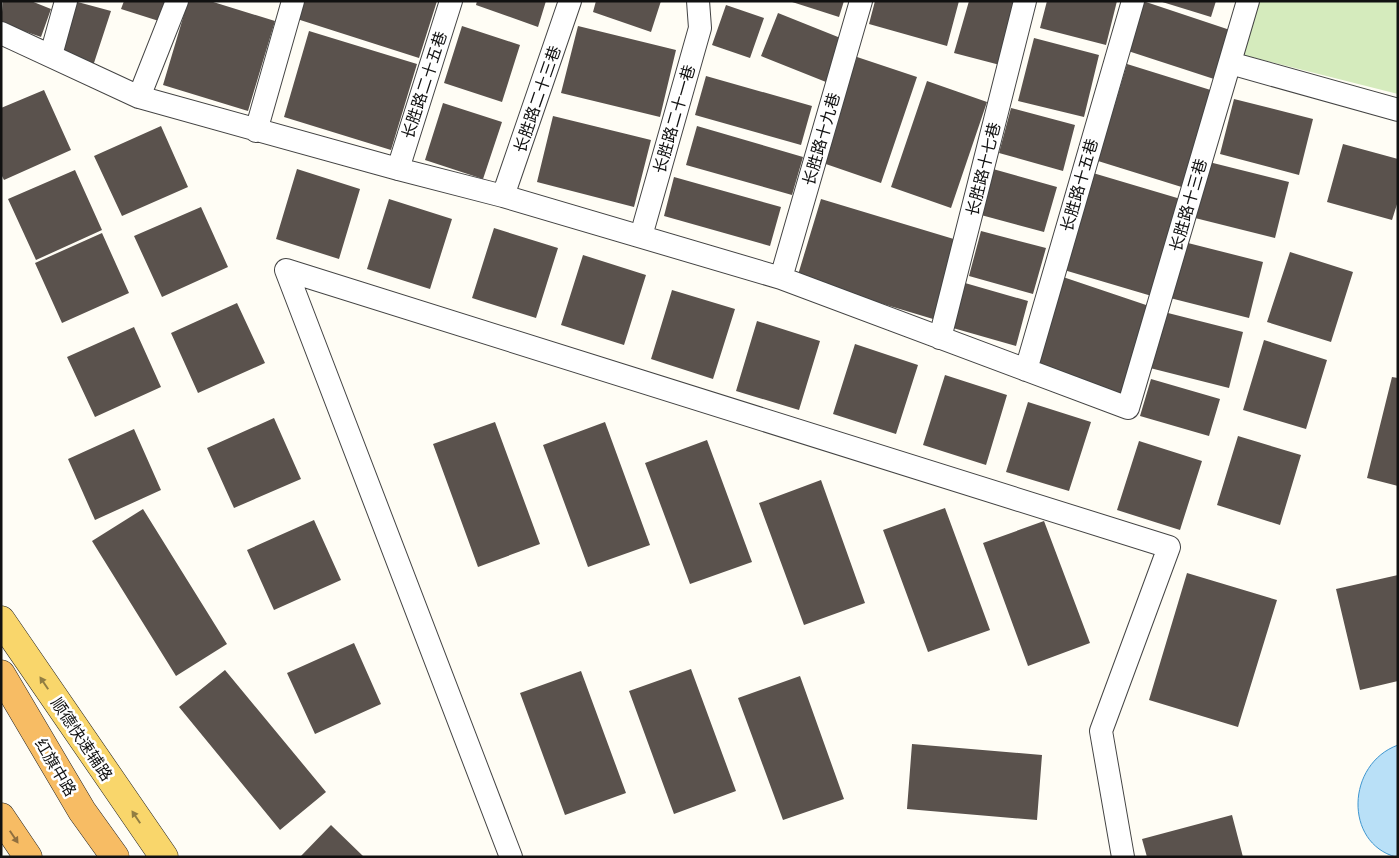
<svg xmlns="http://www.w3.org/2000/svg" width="1399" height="858" viewBox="0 0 1399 858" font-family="Georgia,'Noto Sans SC',serif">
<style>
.green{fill:#d5ebbd}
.water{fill:#b9e0f7;stroke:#3f96cf}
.building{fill:#5a524d}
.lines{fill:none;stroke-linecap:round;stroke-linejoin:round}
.service-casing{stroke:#444;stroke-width:24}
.primary-casing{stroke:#222;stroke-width:29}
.trunk-casing{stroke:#222;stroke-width:29}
.service{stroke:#fff;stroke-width:22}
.primary{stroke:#f9d66b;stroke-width:28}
.trunk{stroke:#f7bc64;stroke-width:28}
.oneway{fill:#917d42}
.oneway2{fill:#906f3f}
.labels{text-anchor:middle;stroke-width:5;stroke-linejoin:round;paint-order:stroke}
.street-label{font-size:16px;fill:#111;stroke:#fff}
</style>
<rect width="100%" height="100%" fill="#fffdf5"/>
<path class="green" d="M 1260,1 L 1398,1 L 1398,94 L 1243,55 Z"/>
<path class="water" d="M 1398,745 L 1398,857 L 1396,857 C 1344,843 1346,764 1398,745 Z"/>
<path class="building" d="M 3,1 L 31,1 L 51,9 L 41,37 L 1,23 Z
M 74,1 L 111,11 L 93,66 L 57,54 Z
M 124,1 L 170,1 L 162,22 L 121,9 Z
M 188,1 L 210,1 L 275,21 L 248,111 L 163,85 Z
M 303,1 L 437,1 L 419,58 L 297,19 Z
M 477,1 L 546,1 L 538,27 L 476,5 Z
M 596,1 L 661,1 L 651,32 L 593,12 Z
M 789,1 L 844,1 L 839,17 Z
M 875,1 L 959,1 L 947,46 L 869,24 Z
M 969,1 L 1018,1 L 1000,65 L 954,53 Z
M 1047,1 L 1117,1 L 1106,45 L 1040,28 Z
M 1143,1 L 1230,30 L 1214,79 L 1125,50 Z
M 1159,1 L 1216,1 L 1211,17 Z
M 726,5 L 764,18 L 750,58 L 712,45 Z
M 778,13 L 848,41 L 831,84 L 761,56 Z
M 462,26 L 520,45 L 502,102 L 444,83 Z
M 578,26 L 676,50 L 660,117 L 561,93 Z
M 309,31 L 417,64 L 391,150 L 284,117 Z
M 1034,38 L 1099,55 L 1084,117 L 1018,101 Z
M 857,57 L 917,77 L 881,183 L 820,162 Z
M 1127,64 L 1217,92 L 1188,189 L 1098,161 Z
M 706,76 L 812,106 L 801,145 L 695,115 Z
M 927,81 L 987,102 L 951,208 L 891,187 Z
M 44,90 L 71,150 L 4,180 L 1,174 L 1,108 Z
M 1234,99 L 1313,119 L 1299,175 L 1220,154 Z
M 443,103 L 502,122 L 483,179 L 425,160 Z
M 1011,108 L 1075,125 L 1063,171 L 999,153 Z
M 553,116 L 651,140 L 634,207 L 537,182 Z
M 161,126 L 188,187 L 122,216 L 94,156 Z
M 697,126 L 803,157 L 792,195 L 686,165 Z
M 1343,144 L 1398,159 L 1398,201 L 1392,220 L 1327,202 Z
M 1209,162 L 1289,182 L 1275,238 L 1195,218 Z
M 297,169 L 360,189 L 339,259 L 276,239 Z
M 993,169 L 1057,187 L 1044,232 L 981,215 Z
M 75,170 L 102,230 L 36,260 L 8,199 Z
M 1093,173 L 1184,200 L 1155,297 L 1064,270 Z
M 674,177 L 781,207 L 770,246 L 664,216 Z
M 389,199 L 452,219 L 430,289 L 367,269 Z
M 821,199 L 957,240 L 933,319 L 797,278 Z
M 201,207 L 228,267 L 162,297 L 134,236 Z
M 494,228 L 558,248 L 536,318 L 472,298 Z
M 981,231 L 1046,248 L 1033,294 L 969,276 Z
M 102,233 L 129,293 L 62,323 L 35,263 Z
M 1184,242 L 1263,262 L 1249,318 L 1170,298 Z
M 1290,252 L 1353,272 L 1331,342 L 1267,322 Z
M 583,255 L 646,275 L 624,345 L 561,325 Z
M 1063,277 L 1152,307 L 1123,397 L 1033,368 Z
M 965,283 L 1028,301 L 1016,346 L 953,328 Z
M 672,290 L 735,309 L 713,379 L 651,359 Z
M 237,303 L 265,363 L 198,393 L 171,333 Z
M 1164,312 L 1243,332 L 1229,388 L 1150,368 Z
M 757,321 L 820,341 L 799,410 L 736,391 Z
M 134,327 L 161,387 L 95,417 L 67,357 Z
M 1264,340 L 1327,360 L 1306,429 L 1243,410 Z
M 855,344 L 918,365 L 896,434 L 833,414 Z
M 945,375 L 1007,395 L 986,465 L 923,445 Z
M 1392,377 L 1398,378 L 1398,486 L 1367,478 Z
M 1151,379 L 1220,399 L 1209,436 L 1140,416 Z
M 1028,402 L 1091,422 L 1069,491 L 1006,472 Z
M 274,418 L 301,479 L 234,508 L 207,448 Z
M 495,422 L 540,544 L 478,567 L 433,444 Z
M 605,422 L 650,545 L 588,567 L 543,445 Z
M 134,429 L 161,490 L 95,520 L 68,459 Z
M 1238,436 L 1301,455 L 1280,525 L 1217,505 Z
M 707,440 L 752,562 L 690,584 L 645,463 Z
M 1139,441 L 1202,461 L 1180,530 L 1117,510 Z
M 821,480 L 865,603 L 804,625 L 759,503 Z
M 945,508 L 990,630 L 928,652 L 883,530 Z
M 143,509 L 227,644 L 176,676 L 92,541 Z
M 314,520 L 341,580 L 274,610 L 247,550 Z
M 1044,521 L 1090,643 L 1028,666 L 983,543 Z
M 1187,573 L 1277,600 L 1238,727 L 1149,700 Z
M 1398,575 L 1398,681 L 1360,690 L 1336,589 Z
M 354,643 L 381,704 L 315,734 L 287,673 Z
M 691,669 L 736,791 L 674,814 L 629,691 Z
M 225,670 L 326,792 L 280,830 L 179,707 Z
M 581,671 L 626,793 L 565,815 L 520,693 Z
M 800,676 L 844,799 L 783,820 L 738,698 Z
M 912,744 L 1042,755 L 1037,820 L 907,809 Z
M 1232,815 L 1243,857 L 1147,857 L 1142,839 Z
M 331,825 L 364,857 L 300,857 Z"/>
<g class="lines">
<defs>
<path id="service" d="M 1,33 L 139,97 L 398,169 L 503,196 L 781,278 L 1128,408 L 1248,1
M 51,55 L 66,1
M 1230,63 L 1398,110
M 139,97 L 177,1
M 256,131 L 293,1
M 398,169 L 451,1
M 503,196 L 570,1
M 641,236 L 700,28 L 698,1
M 781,278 L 861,1
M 940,338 L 1025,1
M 1026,370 L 1133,1
M 511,857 L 286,270 L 1169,547 L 1101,731 L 1123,857"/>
<path id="primary" d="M 1,620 L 164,857"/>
<path id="trunk" d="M 1,674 L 82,811 L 115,857
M 1,817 L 28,857"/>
</defs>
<use href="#service" class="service-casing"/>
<use href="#primary" class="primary-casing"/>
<use href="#trunk" class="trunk-casing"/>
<use href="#service" class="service"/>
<use href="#primary" class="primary"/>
<use href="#trunk" class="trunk"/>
</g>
<defs><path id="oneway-solid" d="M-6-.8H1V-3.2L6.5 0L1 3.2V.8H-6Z" transform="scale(1.25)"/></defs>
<g class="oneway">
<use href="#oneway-solid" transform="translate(44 683) rotate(-124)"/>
<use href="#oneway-solid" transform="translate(136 817) rotate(-124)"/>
</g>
<use class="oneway2" href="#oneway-solid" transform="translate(14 837) rotate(56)"/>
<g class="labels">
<g class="street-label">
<text transform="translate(424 85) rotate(-72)" y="6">长胜路二十五巷</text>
<text transform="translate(537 99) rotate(-71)" y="6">长胜路二十三巷</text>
<text transform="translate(674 119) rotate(-74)" y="6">长胜路二十一巷</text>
<text transform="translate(821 139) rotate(-74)" y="6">长胜路十九巷</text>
<text transform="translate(983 169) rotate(-76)" y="6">长胜路十七巷</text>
<text transform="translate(1079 185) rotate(-74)" y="6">长胜路十五巷</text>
<text transform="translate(1188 205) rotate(-74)" y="6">长胜路十三巷</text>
<text transform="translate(82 739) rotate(56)" y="6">顺德快速辅路</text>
<text transform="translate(56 767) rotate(59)" y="6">红旗中路</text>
</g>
</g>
<rect width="1399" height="858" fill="none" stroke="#111111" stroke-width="5"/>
</svg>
